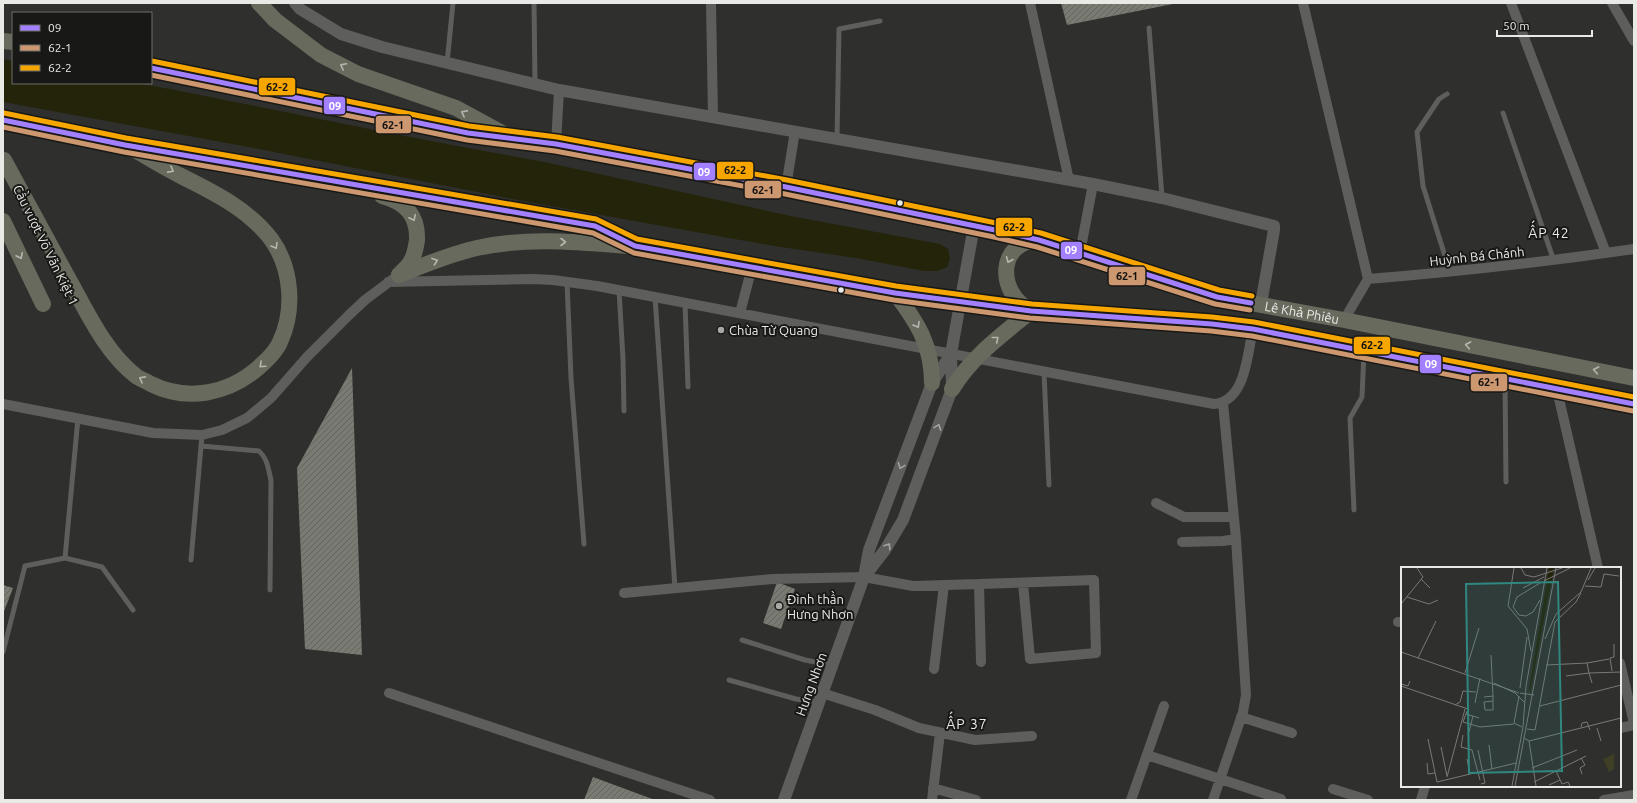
<svg xmlns="http://www.w3.org/2000/svg" width="1637" height="803" viewBox="0 0 1637 803" font-family="Ubuntu,sans-serif">
<style>
.water{fill:#24240a}
.building{fill:url(#building-hatch)}
.lines{fill:none;stroke-linecap:round;stroke-linejoin:round}
.service{stroke:#5e5e5c;stroke-width:5}
.minor{stroke:#5e5e5c;stroke-width:10}
.tertiary{stroke:#5e5e5c;stroke-width:12}
.trunk{stroke:#696a5e;stroke-width:16}
.bus-1-casing{stroke:#181916;stroke-width:8}
.bus-2-casing{stroke:#181916;stroke-width:8}
.bus-3-casing{stroke:#181916;stroke-width:8}
.bus-1{stroke:#a380ff;stroke-width:5}
.bus-2{stroke:#cd976f;stroke-width:5}
.bus-3{stroke:#f7a600;stroke-width:5}
.oneway{stroke:#b6b6b0}
.oneway2{stroke:#a4a4a1}
.bus-dot{fill:#e9e9e6;stroke:#181916;stroke-width:1.5}
.poi-dot{fill:#a8a8a5;stroke:#181916;stroke-width:1.5}
.labels{text-anchor:middle;stroke-width:4;stroke-linejoin:round;paint-order:stroke}
.street-label{font-size:13px;fill:#e9e9e6;stroke:#181916}
.poi-label{font-size:13px;fill:#e9e9e6;stroke:#181916;text-anchor:start}
.neighbourhood-label{font-size:14px;letter-spacing:1px;fill:#e9e9e6;stroke:#181916}
.inset-road{fill:none;stroke:#797a77;stroke-width:1}
.view{fill:#308780;fill-opacity:0.15;stroke:#308780;stroke-width:2}
.inset-edge{fill:none;stroke:#e9e9e6;stroke-width:2}
.line-badge{stroke:#181916;stroke-width:1.5}
.badge-label{font-size:11px;text-anchor:middle;font-weight:bold;fill:#fff}
.pale-badge-label{font-size:11px;text-anchor:middle;font-weight:bold;fill:#111}
</style>
<defs>
<pattern id="building-hatch" width="6" height="6" patternUnits="userSpaceOnUse"><rect width="6" height="6" fill="#797a72"/><path d="M-1 1l2-2M0 6l6-6M5 7l2-2" fill="none" stroke="#656560"/></pattern>
</defs>
<rect width="100%" height="100%" fill="#2f302d"/>
<path class="water" d="M 3,59 L 13,61 L 13,83 L 136,83 L 170,89 L 399,135 L 544,162 L 791,216 L 940,244 L 948,249 L 950,259 L 947,267 L 937,271 L 924,271 L 856,258 L 774,246 L 512,199 L 254,148 L 3,102 Z"/>
<path class="building" d="M 1061,3 L 1173,3 L 1173,4 L 1067,25 Z
M 352,368 L 362,655 L 305,649 L 297,468 Z
M 777,582 L 795,589 L 781,629 L 763,623 Z
M 3,585 L 13,588 L 3,614 Z
M 593,777 L 655,800 L 584,800 Z"/>
<g class="lines">
<path class="service" d="M 534,3 L 535,84
M 1149,28 L 1162,197
M 447,63 L 453,3
M 1447,94 L 1439,99 L 1417,132 L 1423,186 L 1450,272
M 1503,113 L 1554,261
M 837,139 L 839,29 L 880,21
M 567,282 L 571,378 L 584,544
M 619,290 L 623,359 L 624,411
M 655,297 L 675,588
M 685,303 L 688,387
M 1044,372 L 1049,485
M 1505,380 L 1506,482
M 201,446 L 259,451 C 268,459 268,469 271,480 L 270,590
M 1354,510 L 1350,418 L 1362,397 L 1364,352
M 65,558 L 102,567 L 133,610
M 191,560 L 202,435
M 742,640 L 805,660 L 831,665
M 3,652 L 25,566 L 65,558 L 78,418
M 729,680 L 796,699 L 818,702"/>
<path class="minor" d="M 711,3 L 713,117
M 1030,3 L 1069,180
M 1303,3 L 1368,279
M 1511,3 L 1606,253
M 1612,3 L 1634,41
M 556,144 L 559,90
M 786,187 L 795,131
M 1080,253 L 1093,184
M 388,282 L 532,279 L 553,280 L 597,286 L 1214,404 C 1246,401 1247,355 1253,329
M 740,313 L 752,267
M 1344,320 L 1368,279 C 1457,272 1545,262 1634,249
M 1557,390 L 1598,568
M 3,404 L 153,433 L 202,435 L 222,430 L 247,418 L 271,398 L 307,357 L 349,315 L 365,300 L 393,279
M 1156,503 L 1184,517 L 1234,517
M 1182,542 L 1223,541 L 1236,539
M 979,584 L 1094,580 L 1096,653 L 1030,659 L 1023,583
M 624,593 L 773,579 L 864,577 L 913,586 L 979,584 L 981,662
M 1398,622 L 1402,622
M 1620,663 L 1634,723
M 934,669 L 944,585
M 389,693 L 710,800
M 822,693 L 875,710 L 919,728 L 975,740 L 1032,736
M 1241,717 L 1292,733
M 1620,728 L 1634,725
M 1147,755 L 1281,799
M 933,788 L 976,800
M 1333,789 L 1368,800
M 932,800 L 940,733
M 1131,800 L 1164,706
M 1213,800 L 1243,712 L 1246,695 L 1236,539 L 1223,403
M 1421,800 L 1425,786
M 1604,800 L 1634,795"/>
<path class="tertiary" d="M 295,3 L 300,9 L 341,34 L 382,47 L 559,90 L 1093,184 L 1162,198 L 1274,226 L 1274,230 L 1261,304
M 864,577 L 885,550 L 903,520 L 952,389 L 951,354 L 974,226
M 784,800 L 864,577 L 869,550 L 932,383 L 951,354"/>
<g class="trunk">
<path d="M 259,3 L 275,20 L 321,55 L 358,74 L 456,108 L 502,133"/>
<path d="M 3,41 L 13,42"/>
<path id="s1" d="M 151,68 L 468,133 L 556,144 L 786,187 L 974,226 L 1039,240 L 1217,297 L 1344,320 L 1634,378"/>
<path d="M 3,120 L 125,145 L 595,226 L 635,246 L 895,293 L 1031,311 L 1109,317 L 1212,324 L 1253,329 L 1634,404"/>
<path d="M 4,160 C 25,199 46,237 67,276 C 87,311 104,351 136,376 C 140,379 146,381 151,384 C 187,402 228,394 258,368 C 266,361 276,352 280,342 C 295,310 292,268 271,239 C 248,209 213,192 181,176 C 165,168 150,159 135,150"/>
<path d="M 382,196 C 405,202 418,215 417,240 C 416,246 415,255 411,261 C 409,266 403,270 399,275"/>
<path d="M 3,221 L 43,304"/>
<path d="M 399,275 C 424,265 450,254 477,248 C 526,237 577,242 626,246"/>
<path d="M 895,293 C 917,322 932,345 932,383"/>
<path d="M 1030,310 C 997,293 997,242 1038,240"/>
<path d="M 952,389 C 972,356 1002,335 1031,311"/>
</g>
<defs>
<path id="bus-1" d="M 151,68 L 468,133 L 556,144 L 786,187 L 995,230 L 1039,240 L 1217,297 L 1251,303
M 3,120 L 125,145 L 595,226 L 635,246 L 895,293 L 1031,311 L 1212,324 L 1253,329 L 1634,404"/>
<path id="bus-2" d="M 151,75 L 467,140 L 555,151 L 785,194 L 994,237 L 1037,247 L 1215,304 L 1250,310
M 3,127 L 124,152 L 593,233 L 634,253 L 894,300 L 1030,318 L 1211,331 L 1252,336 L 1633,411"/>
<path id="bus-3" d="M 152,61 L 469,126 L 557,137 L 787,180 L 996,223 L 1041,233 L 1219,290 L 1252,296
M 4,113 L 126,138 L 596,219 L 637,239 L 896,286 L 1032,304 L 1212,317 L 1254,322 L 1634,397"/>
</defs>
<use href="#bus-1" class="bus-1-casing"/>
<use href="#bus-2" class="bus-2-casing"/>
<use href="#bus-3" class="bus-3-casing"/>
<use href="#bus-1" class="bus-1"/>
<use href="#bus-2" class="bus-2"/>
<use href="#bus-3" class="bus-3"/>
</g>
<defs><path id="oneway-chevron" d="M-2-3.5L2.5 0L-2 3.5" fill="none" stroke-width="1.6" stroke-linecap="round" stroke-linejoin="round"/></defs>
<g class="oneway">
<use href="#oneway-chevron" transform="translate(343 66) rotate(-153)"/>
<use href="#oneway-chevron" transform="translate(464 113) rotate(-152)"/>
<use href="#oneway-chevron" transform="translate(171 170) rotate(29)"/>
<use href="#oneway-chevron" transform="translate(413 218) rotate(64)"/>
<use href="#oneway-chevron" transform="translate(563 242)"/>
<use href="#oneway-chevron" transform="translate(275 246) rotate(59)"/>
<use href="#oneway-chevron" transform="translate(20 256) rotate(64)"/>
<use href="#oneway-chevron" transform="translate(1009 260) rotate(113)"/>
<use href="#oneway-chevron" transform="translate(435 261) rotate(-20)"/>
<use href="#oneway-chevron" transform="translate(917 325) rotate(60)"/>
<use href="#oneway-chevron" transform="translate(996 339) rotate(-39)"/>
<use href="#oneway-chevron" transform="translate(1468 345) rotate(-169)"/>
<use href="#oneway-chevron" transform="translate(262 365) rotate(138)"/>
<use href="#oneway-chevron" transform="translate(1596 370) rotate(-169)"/>
<use href="#oneway-chevron" transform="translate(142 379) rotate(-152)"/>
</g>
<g class="oneway2">
<use href="#oneway-chevron" transform="translate(938 427) rotate(-70)"/>
<use href="#oneway-chevron" transform="translate(901 466) rotate(111)"/>
<use href="#oneway-chevron" transform="translate(888 546) rotate(-57)"/>
</g>
<g class="bus-dot">
<circle cx="900" cy="203" r="3.5"/>
<circle cx="841" cy="290" r="3.5"/>
</g>
<g class="poi-dot">
<circle cx="721" cy="330" r="4"/>
<circle cx="779" cy="606" r="4"/>
</g>
<g class="labels">
<g class="street-label">
<text transform="translate(46 245) rotate(64)" y="5">Cầu vượt Võ Văn Kiệt 1</text>
<text transform="translate(1477 256) rotate(-6)" y="5">Huỳnh Bá Chánh</text>
<text dy="5" stroke="none"><textPath href="#s1" startOffset="1178">Lê Khả Phiêu</textPath></text>
<text transform="translate(811 684) rotate(-70)" y="5">Hưng Nhơn</text>
</g>
<g class="poi-label">
<text x="729" y="335">Chùa Từ Quang</text>
<text x="787" y="604">Đình thần<tspan x="787" dy="15">Hưng Nhơn</tspan></text>
</g>
<g class="neighbourhood-label">
<text x="1549" y="238">ẤP 42</text>
<text x="967" y="729">ẤP 37</text>
</g>
</g>
<g transform="translate(1401 567)">
<rect width="220" height="220" fill="#2f302d"/>
<path d="M 213,187 L 213,202 L 208,205 L 202,192 Z" fill="#3e3f25"/>
<path d="M 148,1 L 153,1 L 129,125 L 128,122 Z" fill="#24240a"/>
<path class="inset-road" d="M 113,1 L 107,39 L 126,62M 120,1 L 124,8 L 133,10 L 161,1M 20,12 L 29,21M 187,13 L 194,1M 143,14 L 169,1M 139,16 L 116,30 L 112,40 L 118,48 L 125,49 L 132,45 L 139,33M 184,19 L 200,20 L 203,7 L 218,9M 122,21 L 143,10M 6,30 L 28,37 L 37,33M 0,37 L 22,10 L 16,1M 126,62 L 130,84M 144,72 L 155,47 L 180,25 L 190,1M 0,85 L 118,126M 17,91 L 35,54M 186,96 L 208,92M 145,98 L 186,96 L 188,106 L 165,109M 211,104 L 209,91 L 213,90 L 213,77M 64,106 L 78,61M 93,116 L 114,126M 191,116 L 188,106 L 220,105M 0,117 L 7,119 L 9,114M 0,119 L 67,142 L 65,147M 119,121 L 126,70M 114,126 L 123,135M 119,126 L 133,128M 92,129 L 92,143 L 84,143 L 83,135 L 92,134M 118,129 L 113,156 L 121,160M 83,130 L 92,129 L 90,88M 74,136 L 79,111M 54,138 L 59,135 L 62,124 L 75,125M 139,139 L 220,118M 78,151 L 65,147 L 62,155 L 79,160 L 113,157M 180,160 L 181,156 L 186,155 L 189,163M 196,161 L 200,174M 126,162 L 134,163 L 154,55 L 175,35 L 180,26M 68,165 L 72,149M 62,168 L 60,180 L 71,183 L 79,213M 123,171 L 128,174 L 135,219M 27,172 L 36,215 L 115,196M 128,174 L 220,151M 88,178 L 91,202M 40,180 L 46,209M 77,183 L 84,216 L 80,217M 180,191 L 184,198 L 179,201 L 181,207M 66,192 L 69,207M 26,196 L 27,207 L 34,206M 131,201 L 176,183M 155,204 L 161,217 L 167,215 L 169,219M 46,210 L 64,142M 133,215 L 185,189M 148,218 L 159,213M 111,219 L 122,160 L 125,119 L 146,1M 114,219 L 155,1"/>
<path class="view" d="M 157,15 L 161,204 L 68,206 L 65,17 Z"/>
<rect width="220" height="220" class="inset-edge"/>
</g>
<g class="line-badge">
<rect x="258" y="77" width="38" height="19" rx="4" fill="#f7a600"/>
<rect x="323" y="96" width="23" height="19" rx="4" fill="#a380ff"/>
<rect x="375" y="115" width="37" height="19" rx="4" fill="#cd976f"/>
<rect x="716" y="161" width="38" height="19" rx="4" fill="#f7a600"/>
<rect x="693" y="162" width="23" height="19" rx="4" fill="#a380ff"/>
<rect x="744" y="180" width="38" height="19" rx="4" fill="#cd976f"/>
<rect x="995" y="217" width="38" height="20" rx="4" fill="#f7a600"/>
<rect x="1060" y="241" width="23" height="19" rx="4" fill="#a380ff"/>
<rect x="1108" y="266" width="38" height="20" rx="4" fill="#cd976f"/>
<rect x="1353" y="336" width="38" height="19" rx="4" fill="#f7a600"/>
<rect x="1419" y="354" width="23" height="20" rx="4" fill="#a380ff"/>
<rect x="1470" y="373" width="38" height="19" rx="4" fill="#cd976f"/>
</g>
<g class="badge-label">
<text x="335" y="110">09</text>
<text x="704" y="176">09</text>
<text x="1071" y="254">09</text>
<text x="1431" y="368">09</text>
</g>
<g class="pale-badge-label">
<text x="277" y="91">62-2</text>
<text x="393" y="129">62-1</text>
<text x="735" y="174">62-2</text>
<text x="763" y="194">62-1</text>
<text x="1014" y="231">62-2</text>
<text x="1127" y="280">62-1</text>
<text x="1372" y="349">62-2</text>
<text x="1489" y="386">62-1</text>
</g>
<rect width="1637" height="803" fill="none" stroke="#e9e9e6" stroke-width="8"/>
<rect x="12" y="12" width="140" height="72" fill="#181916" stroke="#6c6c69"/>
<rect x="20" y="25" width="20" height="6" fill="#a380ff" stroke="#6c6c69"/>
<text x="48" y="32" font-size="12" fill="#e9e9e6">09</text>
<rect x="20" y="45" width="20" height="6" fill="#cd976f" stroke="#6c6c69"/>
<text x="48" y="52" font-size="12" fill="#e9e9e6">62-1</text>
<rect x="20" y="65" width="20" height="6" fill="#f7a600" stroke="#6c6c69"/>
<text x="48" y="72" font-size="12" fill="#e9e9e6">62-2</text>
<path d="M1497 30v6h95v-6" fill="none" stroke="#e9e9e6" stroke-width="2"/>
<text x="1503" y="30" font-size="12" fill="#e9e9e6" stroke="#181916" stroke-width="3" paint-order="stroke">50 m</text>
</svg>
